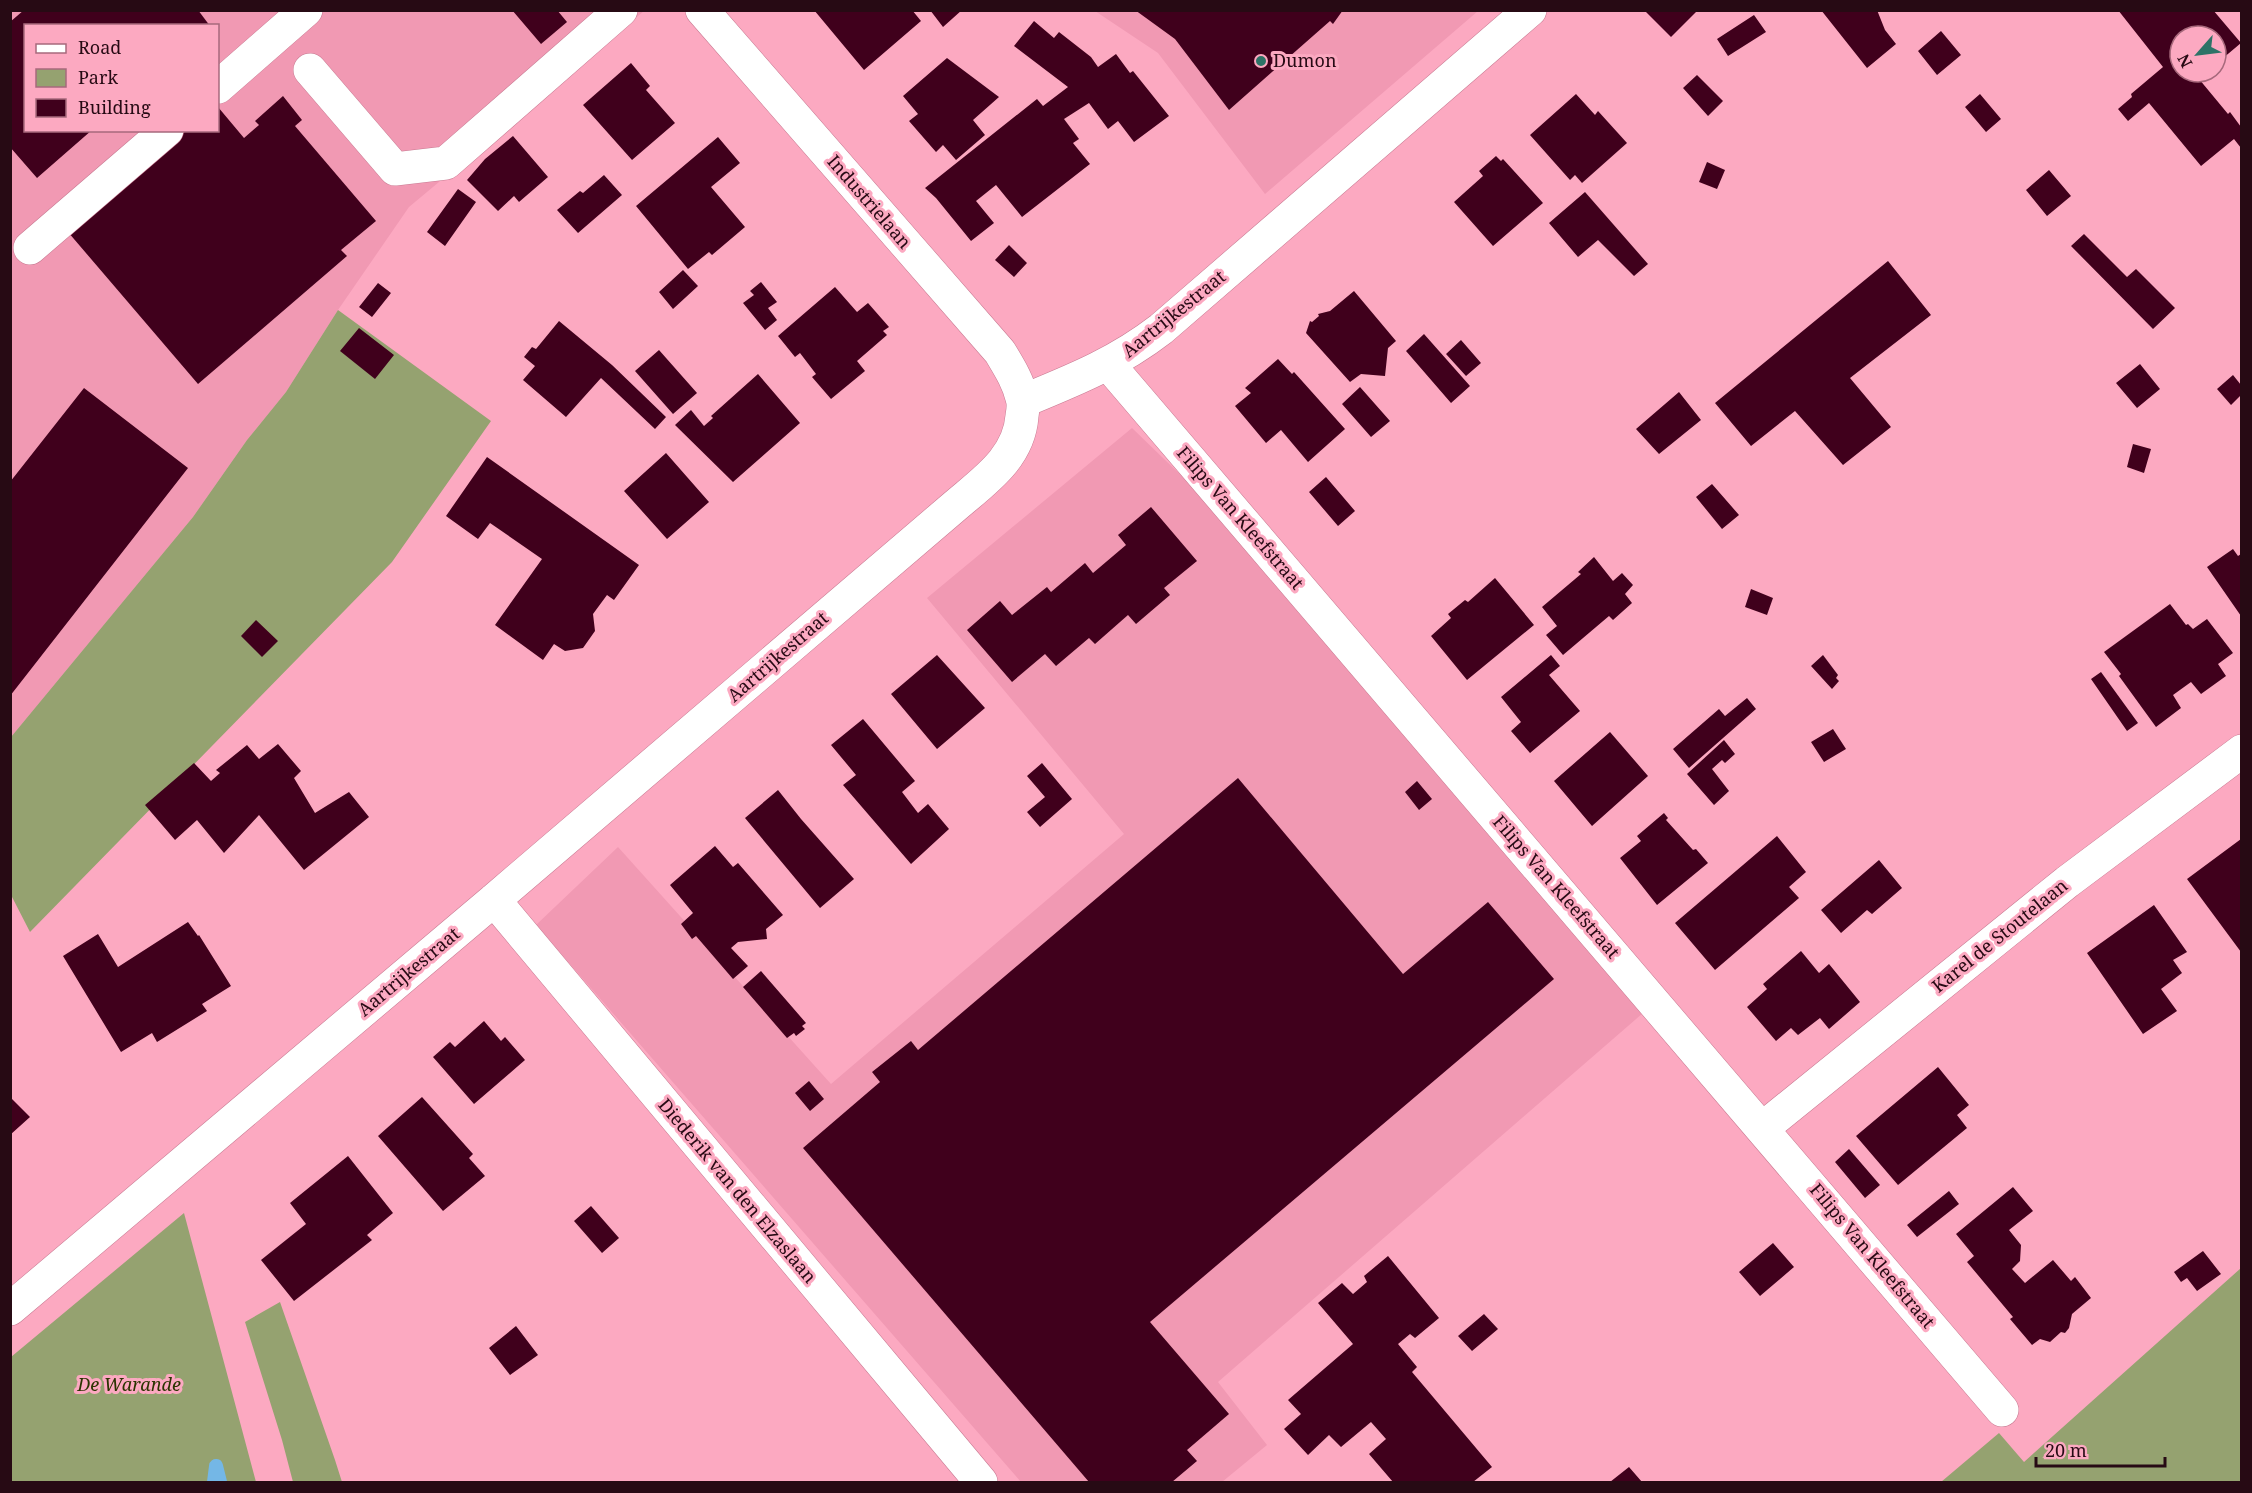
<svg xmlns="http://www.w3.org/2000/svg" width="2252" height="1493" viewBox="0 0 2252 1493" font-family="'Noto Serif',serif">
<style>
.built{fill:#f199b3;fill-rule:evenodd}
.green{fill:#95a270}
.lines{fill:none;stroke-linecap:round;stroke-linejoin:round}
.stream{stroke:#74b7e6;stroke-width:14}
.building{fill:#40001c}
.minor-casing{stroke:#c87a92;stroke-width:34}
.minor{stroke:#fff;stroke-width:33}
.poi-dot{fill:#2d7367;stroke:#fca9c1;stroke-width:2}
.labels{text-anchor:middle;stroke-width:6;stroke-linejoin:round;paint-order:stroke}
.poi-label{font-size:18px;fill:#270a14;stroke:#fca9c1;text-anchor:start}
.street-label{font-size:18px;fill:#270a14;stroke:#fca9c1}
.park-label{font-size:18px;font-style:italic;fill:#2a3400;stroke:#fca9c1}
</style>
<rect width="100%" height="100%" fill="#fca9c1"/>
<path class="built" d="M 11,11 L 644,11 L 409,207 L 338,310 L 286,392 L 247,440 L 193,517 L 11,737 ZM 26,26 L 218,26 L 218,130 L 26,130 Z
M 1095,11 L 1478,11 L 1265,194 L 1158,53 Z
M 1132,428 L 1193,487 L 1643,1013 L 1218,1382 L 1267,1445 L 1222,1482 L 1021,1482 L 536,925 L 618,847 L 831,1084 L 1124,834 L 927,598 Z"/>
<path class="green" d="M 338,310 L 491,421 L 392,562 L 30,932 L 11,895 L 11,737 L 193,517 L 247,440 L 286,392 Z
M 184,1213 L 256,1482 L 11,1482 L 11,1357 Z
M 2241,1268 L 2241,1482 L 1941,1482 L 1999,1433 L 2024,1462 Z
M 280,1302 L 335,1460 L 342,1482 L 293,1482 L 282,1440 L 245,1322 Z"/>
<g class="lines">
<path class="stream" d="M 214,1482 L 216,1466 L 220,1482"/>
</g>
<path class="building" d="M 24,10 L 198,10 L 210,26 L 26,26 L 26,130 L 92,130 L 37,178 L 10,147 L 10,22 Z
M 512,10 L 557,10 L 567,22 L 541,44 Z
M 814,10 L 912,10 L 921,21 L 864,70 Z
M 930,10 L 962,10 L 943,27 Z
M 1135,10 L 1343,10 L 1333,24 L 1330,21 L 1229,110 L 1175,39 Z
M 1644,10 L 1698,10 L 1671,37 Z
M 1821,10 L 1877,10 L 1885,30 L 1896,44 L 1867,68 Z
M 2118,10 L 2213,10 L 2241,43 L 2216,64 L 2216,36 L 2180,36 L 2180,72 L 2207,72 L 2199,79 L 2228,114 L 2230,112 L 2241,127 L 2241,148 L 2234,139 L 2201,166 L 2149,103 L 2128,121 L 2118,109 L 2132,97 L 2131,94 L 2163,67 Z
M 1754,15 L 1766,32 L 1728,56 L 1717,39 Z
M 1034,21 L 1054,38 L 1059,32 L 1091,57 L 1098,67 L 1116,54 L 1130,73 L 1133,71 L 1169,116 L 1134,142 L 1118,121 L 1108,129 L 1089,103 L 1064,119 L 1079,139 L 1073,143 L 1090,164 L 1022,217 L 996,185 L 976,201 L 994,223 L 971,241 L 936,198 L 925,188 L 1037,99 L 1043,106 L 1068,87 L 1014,46 Z
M 1941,31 L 1961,55 L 1937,75 L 1918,51 Z
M 947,58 L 999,97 L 973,120 L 985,135 L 956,160 L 943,145 L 936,152 L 909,121 L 918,114 L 903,96 Z
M 631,63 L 650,86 L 646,90 L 675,123 L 632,160 L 583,105 Z
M 1697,75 L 1723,101 L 1708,116 L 1683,88 Z
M 1576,94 L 1595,115 L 1598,111 L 1627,143 L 1582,183 L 1575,175 L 1570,180 L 1530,135 Z
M 1980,94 L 2001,119 L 1986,132 L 1965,107 Z
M 283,96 L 302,120 L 295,126 L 376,221 L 341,250 L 347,256 L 198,384 L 68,232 L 187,130 L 218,130 L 218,107 L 244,138 L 259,125 L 255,121 Z
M 513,136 L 548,177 L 519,202 L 514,196 L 498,211 L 467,180 L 485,159 Z
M 718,137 L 740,163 L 711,187 L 745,227 L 712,255 L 709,252 L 688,269 L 636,206 Z
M 1496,156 L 1501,161 L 1503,159 L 1543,203 L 1493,246 L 1454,202 L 1483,176 L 1479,171 Z
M 1707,162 L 1725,170 L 1717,189 L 1699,182 Z
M 2049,170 L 2071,196 L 2047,216 L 2026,190 Z
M 604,175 L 622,195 L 578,233 L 557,210 L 580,191 L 583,193 Z
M 458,189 L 476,202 L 445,246 L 427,232 Z
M 1585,192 L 1648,264 L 1634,276 L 1598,240 L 1578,257 L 1549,223 Z
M 2084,234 L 2127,277 L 2136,269 L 2175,308 L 2153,329 L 2071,246 Z
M 1009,245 L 1027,263 L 1014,277 L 995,260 Z
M 1888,261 L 1931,315 L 1850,378 L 1891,427 L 1843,465 L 1795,411 L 1751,446 L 1715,403 Z
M 683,270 L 698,286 L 673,309 L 659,292 Z
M 761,282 L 777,302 L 768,308 L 777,320 L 765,330 L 743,303 L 754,295 L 750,291 Z
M 378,283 L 391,293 L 372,317 L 359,307 Z
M 835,287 L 857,312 L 868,303 L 889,327 L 883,331 L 887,335 L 857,361 L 865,371 L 831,399 L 812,377 L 816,374 L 800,353 L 795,357 L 778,336 Z
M 1354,291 L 1396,341 L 1388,348 L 1385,376 L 1361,374 L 1350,382 L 1306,333 L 1310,321 L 1312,322 L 1319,316 L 1318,314 L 1330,311 Z
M 559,321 L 612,365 L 666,417 L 655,429 L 601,378 L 566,417 L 523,380 L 535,366 L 524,357 L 532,347 L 536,349 Z
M 359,328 L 394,355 L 375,379 L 340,351 Z
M 1424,334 L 1470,386 L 1451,403 L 1406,351 Z
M 1461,340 L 1481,363 L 1466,376 L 1446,354 Z
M 659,350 L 697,393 L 673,414 L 635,371 Z
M 1278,359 L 1292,374 L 1294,372 L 1345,429 L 1308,462 L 1281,430 L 1266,443 L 1235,406 L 1251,393 L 1245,388 Z
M 2140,364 L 2160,389 L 2137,408 L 2116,383 Z
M 758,374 L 800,423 L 733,482 L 675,425 L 691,410 L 704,426 L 713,418 L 711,416 Z
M 2233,375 L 2241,385 L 2241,395 L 2231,405 L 2217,389 Z
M 1360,387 L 1390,421 L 1371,437 L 1342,404 Z
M 84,388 L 188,468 L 10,696 L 10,482 Z
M 1679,392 L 1701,420 L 1659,454 L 1636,429 Z
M 2133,444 L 2151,449 L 2144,473 L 2127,467 Z
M 666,453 L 709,502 L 667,539 L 624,491 Z
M 487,457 L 639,565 L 614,600 L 607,595 L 593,614 L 595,631 L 583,648 L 565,651 L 554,644 L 543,660 L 495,625 L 542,559 L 490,523 L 478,539 L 446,516 Z
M 1326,477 L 1355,511 L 1338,526 L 1309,492 Z
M 1712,484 L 1739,515 L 1722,529 L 1696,497 Z
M 1151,507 L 1197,561 L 1164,588 L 1170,595 L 1136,624 L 1128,615 L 1095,644 L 1089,638 L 1056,666 L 1045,654 L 1012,682 L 967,630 L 1000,601 L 1012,615 L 1047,587 L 1051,592 L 1085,563 L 1093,573 L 1126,545 L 1118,535 Z
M 2233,549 L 2238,556 L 2241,554 L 2241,616 L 2207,567 Z
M 1594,557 L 1613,581 L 1622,573 L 1633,585 L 1625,594 L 1632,603 L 1613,620 L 1609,616 L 1563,655 L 1546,635 L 1557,626 L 1542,607 L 1581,574 L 1578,572 Z
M 1495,578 L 1534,625 L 1467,680 L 1431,636 L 1451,618 L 1448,614 L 1465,600 L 1468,602 Z
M 1751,589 L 1773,598 L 1767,615 L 1745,607 Z
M 2170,604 L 2186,625 L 2188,624 L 2193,629 L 2207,619 L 2233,653 L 2218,664 L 2226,676 L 2201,694 L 2191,682 L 2173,695 L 2181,708 L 2156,727 L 2119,676 L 2121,674 L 2104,652 Z
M 256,620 L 278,641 L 262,657 L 241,636 Z
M 937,655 L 985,708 L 937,749 L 891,694 Z
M 1551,655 L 1560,666 L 1549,675 L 1580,711 L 1530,753 L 1511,731 L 1521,722 L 1501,697 Z
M 1823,655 L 1838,675 L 1836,678 L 1839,681 L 1832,689 L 1811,666 Z
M 2101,672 L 2138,723 L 2127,731 L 2091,679 Z
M 1747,698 L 1756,709 L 1689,768 L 1673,749 L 1719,709 L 1725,716 Z
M 863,719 L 915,781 L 902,792 L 918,813 L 928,804 L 949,829 L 911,864 L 843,785 L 856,775 L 831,745 Z
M 1833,729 L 1846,749 L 1824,762 L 1811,742 Z
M 1610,732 L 1648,776 L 1592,826 L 1554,781 Z
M 1724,740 L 1735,754 L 1725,763 L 1722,760 L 1712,769 L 1729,791 L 1714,805 L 1687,774 Z
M 278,744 L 301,771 L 294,778 L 315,813 L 349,792 L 369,817 L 304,870 L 259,815 L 224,853 L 197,820 L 175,840 L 145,805 L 194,763 L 211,781 L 220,773 L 216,770 L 247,745 L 259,759 Z
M 1042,763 L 1072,799 L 1040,827 L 1027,812 L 1045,797 L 1027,776 Z
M 1238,778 L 1403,974 L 1488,902 L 1554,979 L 1150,1322 L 1229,1414 L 1187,1450 L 1197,1461 L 1172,1482 L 1089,1482 L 803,1148 L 880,1082 L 872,1072 L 911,1041 L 918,1050 Z
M 1417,781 L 1432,799 L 1419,810 L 1405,792 Z
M 778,790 L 801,819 L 854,879 L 820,908 L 745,818 Z
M 1664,813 L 1668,818 L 1666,820 L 1693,850 L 1696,849 L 1708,863 L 1657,905 L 1620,858 L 1641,841 L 1637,836 Z
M 1777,836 L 1806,872 L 1789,887 L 1799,898 L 1715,970 L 1675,923 Z
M 2241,839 L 2241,952 L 2187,879 Z
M 715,846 L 733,867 L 738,863 L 783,915 L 766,929 L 767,939 L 738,942 L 731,948 L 748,966 L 733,979 L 696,936 L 692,939 L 681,924 L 693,913 L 670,885 Z
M 1879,860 L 1902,888 L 1872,914 L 1867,910 L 1841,933 L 1821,910 Z
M 2154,905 L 2187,952 L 2173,960 L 2182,973 L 2161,989 L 2177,1011 L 2143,1034 L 2087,953 Z
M 188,922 L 198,936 L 199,935 L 231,986 L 202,1004 L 207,1011 L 157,1042 L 152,1033 L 121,1052 L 63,956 L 98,934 L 118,967 Z
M 1801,951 L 1819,973 L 1829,964 L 1860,1002 L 1829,1029 L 1820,1018 L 1798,1035 L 1791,1028 L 1776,1041 L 1747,1007 L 1767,989 L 1763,984 Z
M 761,971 L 806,1023 L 802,1026 L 805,1029 L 796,1036 L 794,1033 L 787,1038 L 743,987 Z
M 484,1021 L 501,1041 L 505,1037 L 525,1060 L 474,1104 L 433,1057 L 450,1042 L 455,1047 Z
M 1938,1067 L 1969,1105 L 1957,1115 L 1967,1128 L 1898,1185 L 1856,1136 Z
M 809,1081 L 824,1099 L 810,1111 L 795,1093 Z
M 10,1097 L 30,1117 L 10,1135 Z
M 422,1097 L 473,1154 L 469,1158 L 485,1176 L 443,1211 L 378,1136 Z
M 1849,1149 L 1880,1185 L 1865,1198 L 1835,1162 Z
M 348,1156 L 393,1213 L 367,1235 L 372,1240 L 294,1301 L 261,1260 L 306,1224 L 290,1203 Z
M 2013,1187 L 2033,1211 L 2009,1230 L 2021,1245 L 2020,1261 L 2012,1269 L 2025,1283 L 2053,1260 L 2071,1281 L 2075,1277 L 2091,1298 L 2072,1314 L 2069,1328 L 2065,1333 L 2061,1332 L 2050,1342 L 2040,1339 L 2032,1345 L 2010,1319 L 2013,1317 L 1967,1262 L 1974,1256 L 1956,1234 Z
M 1949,1191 L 1959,1204 L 1917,1237 L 1907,1225 Z
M 591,1206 L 619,1238 L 602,1253 L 574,1221 Z
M 1773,1243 L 1794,1267 L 1760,1296 L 1739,1272 Z
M 2203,1251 L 2221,1274 L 2197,1291 L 2187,1278 L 2181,1282 L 2174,1272 Z
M 1388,1256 L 1439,1318 L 1415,1338 L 1410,1334 L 1398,1344 L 1417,1367 L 1412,1372 L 1492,1467 L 1473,1482 L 1393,1482 L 1369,1454 L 1386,1439 L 1371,1422 L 1341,1447 L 1329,1435 L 1308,1455 L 1284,1429 L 1301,1414 L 1288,1400 L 1353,1344 L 1318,1303 L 1342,1283 L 1353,1294 L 1367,1282 L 1364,1276 Z
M 1484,1314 L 1498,1329 L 1472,1351 L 1458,1336 Z
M 516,1326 L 538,1355 L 510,1375 L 489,1348 Z
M 1629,1467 L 1642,1482 L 1610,1482 Z"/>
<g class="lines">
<defs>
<path id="minor" d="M 310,70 L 395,169 L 446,163 L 621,10
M 218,87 L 306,10
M 30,248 L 167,130
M 1109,365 L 2002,1410
M 1023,401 C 1074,380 1117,363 1161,329 L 1530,10
M 494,900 L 981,1482
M 1763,1128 L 2067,882 L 2242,751
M 10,1309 L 494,900 L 955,506 C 984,481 1019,458 1022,416 C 1023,410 1024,404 1022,398 C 1018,381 1009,367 1000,352 L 702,10"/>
</defs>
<use href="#minor" class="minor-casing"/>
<use href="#minor" class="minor"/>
</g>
<circle class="poi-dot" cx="1261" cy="61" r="6"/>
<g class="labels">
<g class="poi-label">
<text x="1273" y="67">Dumon</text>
</g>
<g class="street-label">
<text transform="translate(869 202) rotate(49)" y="6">Industrielaan</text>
<text transform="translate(1174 314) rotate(-39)" y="6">Aartrijkestraat</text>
<text transform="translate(1240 518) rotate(49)" y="6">Filips Van Kleefstraat</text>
<text transform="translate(778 657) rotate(-41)" y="6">Aartrijkestraat</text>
<text transform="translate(1556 887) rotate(49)" y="6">Filips Van Kleefstraat</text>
<text transform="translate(2000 936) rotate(-39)" y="6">Karel de Stoutelaan</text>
<text transform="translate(409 972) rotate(-40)" y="6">Aartrijkestraat</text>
<text transform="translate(737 1191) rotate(50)" y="6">Diederik van den Elzaslaan</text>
<text transform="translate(1872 1256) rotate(50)" y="6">Filips Van Kleefstraat</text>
</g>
<g class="park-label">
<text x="129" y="1391">De Warande</text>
</g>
</g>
<rect width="2252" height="1493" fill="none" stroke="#270a14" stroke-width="24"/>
<rect x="24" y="24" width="195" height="108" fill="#fca9c1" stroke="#a7697c" stroke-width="1.5"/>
<rect x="36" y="44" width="30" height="9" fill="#ffffff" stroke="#a7697c" stroke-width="1.5"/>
<text x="78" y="54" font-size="18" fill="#270a14">Road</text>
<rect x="36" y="69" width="30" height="18" fill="#95a270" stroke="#a7697c" stroke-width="1.5"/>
<text x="78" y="84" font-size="18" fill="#270a14">Park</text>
<rect x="36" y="99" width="30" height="18" fill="#40001c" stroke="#a7697c" stroke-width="1.5"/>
<text x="78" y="114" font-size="18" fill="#270a14">Building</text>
<g transform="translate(2198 54) rotate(242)"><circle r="28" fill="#fca9c1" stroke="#a7697c" stroke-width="1.5"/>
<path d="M0-4.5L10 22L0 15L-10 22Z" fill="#2d7367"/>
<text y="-9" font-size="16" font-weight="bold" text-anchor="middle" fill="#270a14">N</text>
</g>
<path d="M2036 1457v9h129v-9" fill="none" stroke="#270a14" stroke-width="3"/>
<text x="2045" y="1457" font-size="18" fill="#270a14" stroke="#fca9c1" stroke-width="4.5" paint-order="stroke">20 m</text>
</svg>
